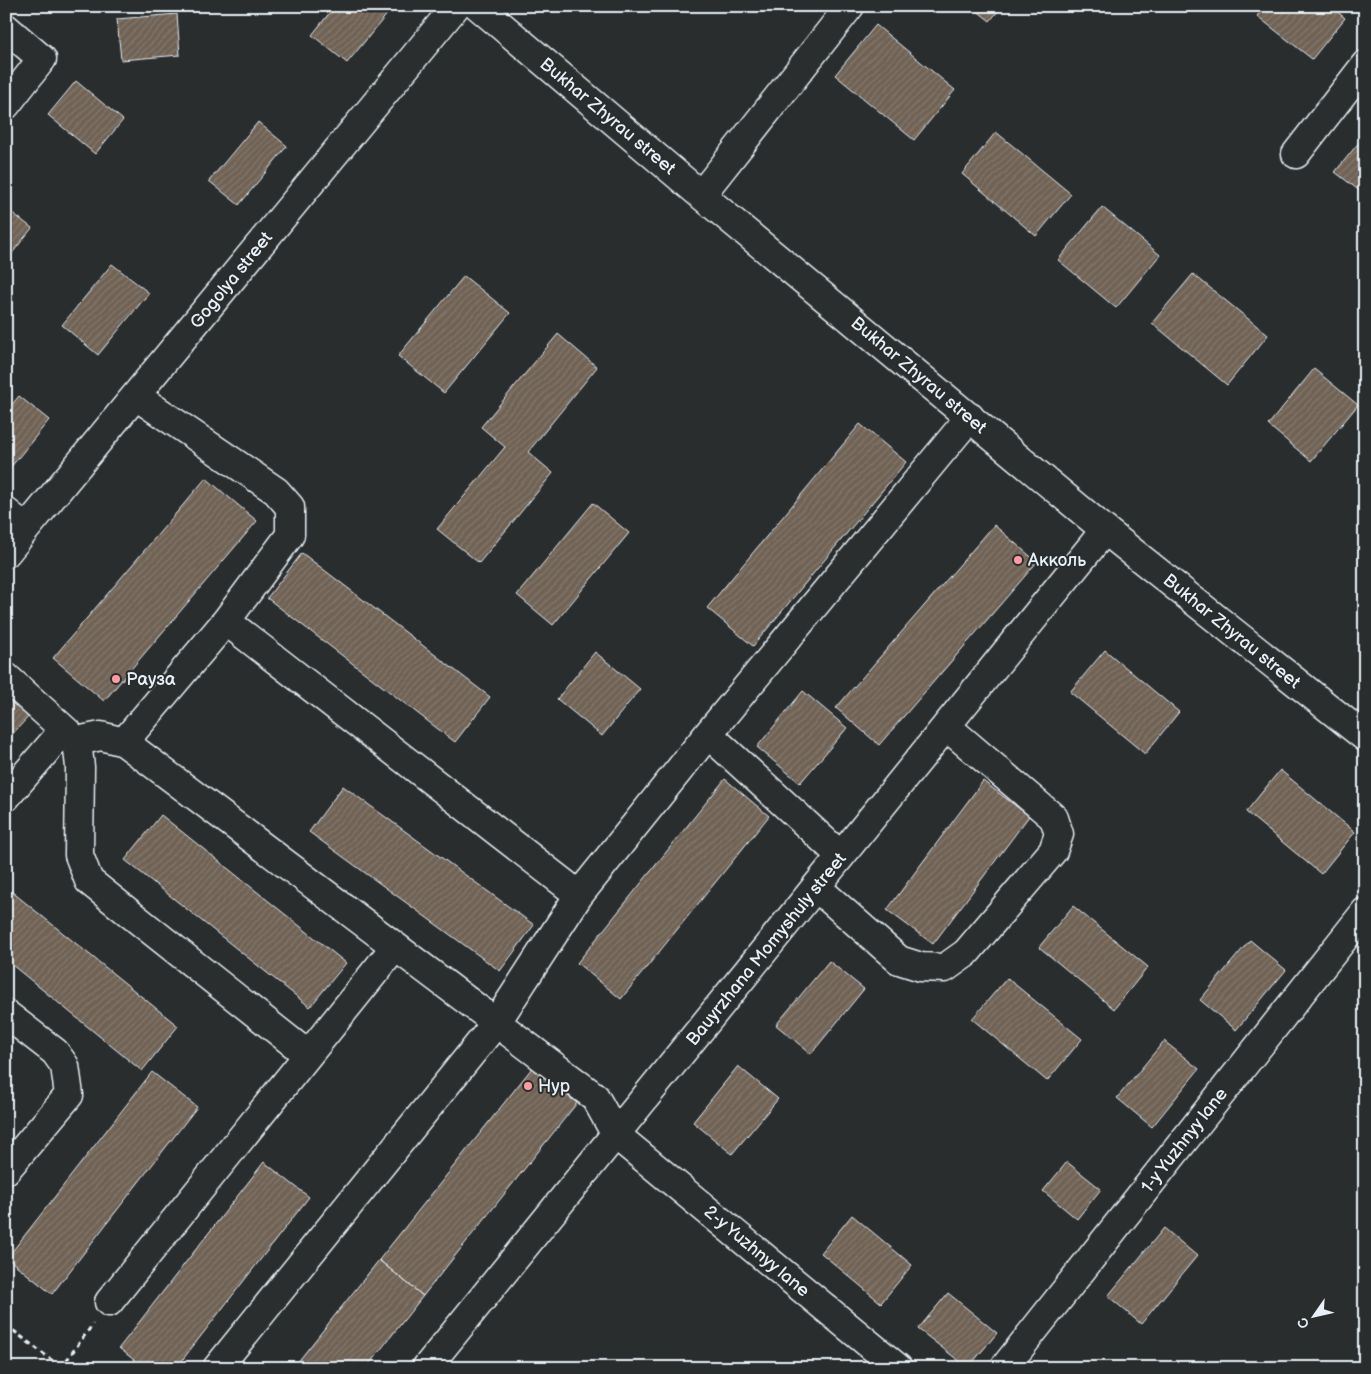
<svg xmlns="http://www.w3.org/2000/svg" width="1371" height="1374" viewBox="0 0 1371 1374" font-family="'Balsamiq Sans',sans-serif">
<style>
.building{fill:url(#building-hatch);stroke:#e8f1f8}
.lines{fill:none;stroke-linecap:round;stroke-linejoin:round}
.minor-casing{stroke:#e8f1f8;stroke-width:31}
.path{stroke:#e8f1f8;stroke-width:3;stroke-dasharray:5 4;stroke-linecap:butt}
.minor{stroke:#2a2d2e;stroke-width:28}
.poi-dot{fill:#ff9aa2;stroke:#2a2d2e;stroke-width:2}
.labels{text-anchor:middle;stroke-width:4;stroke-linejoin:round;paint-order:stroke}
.street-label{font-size:18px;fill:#e8f1f8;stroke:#2a2d2e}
.poi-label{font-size:18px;fill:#e8f1f8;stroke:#2a2d2e;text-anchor:start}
</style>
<defs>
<pattern id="building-hatch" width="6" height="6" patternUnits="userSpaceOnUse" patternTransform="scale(1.25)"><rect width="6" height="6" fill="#6f6255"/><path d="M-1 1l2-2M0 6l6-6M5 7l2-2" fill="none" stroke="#84796e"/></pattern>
</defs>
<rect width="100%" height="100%" fill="#2a2d2e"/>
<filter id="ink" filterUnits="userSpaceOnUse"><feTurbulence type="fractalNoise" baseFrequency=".02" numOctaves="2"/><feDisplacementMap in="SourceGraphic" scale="10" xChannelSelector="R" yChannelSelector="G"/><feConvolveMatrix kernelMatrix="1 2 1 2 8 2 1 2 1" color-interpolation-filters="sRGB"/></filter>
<g filter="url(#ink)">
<path class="building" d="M 335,6 L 380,6 L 388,13 L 347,63 L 312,35 Z
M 971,6 L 1002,6 L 990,21 Z
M 1265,6 L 1330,6 L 1345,18 L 1312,59 L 1257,16 Z
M 177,14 L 180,55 L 121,60 L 117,19 Z
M 876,25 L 955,90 L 914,140 L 835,75 Z
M 76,81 L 123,120 L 95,154 L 48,115 Z
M 258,122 L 287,146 L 239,205 L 209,181 Z
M 996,132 L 1071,194 L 1036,236 L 962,174 Z
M 1365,135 L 1365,195 L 1335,172 Z
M 1102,207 L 1160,255 L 1116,308 L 1058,260 Z
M 6,208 L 32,228 L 6,261 Z
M 112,264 L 149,293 L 98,355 L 62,325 Z
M 1193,274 L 1268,335 L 1227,385 L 1152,323 Z
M 464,276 L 510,313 L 444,393 L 398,356 Z
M 558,334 L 597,367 L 528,452 L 553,473 L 479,563 L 437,529 L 505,447 L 481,427 Z
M 1314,369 L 1358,405 L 1311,461 L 1268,425 Z
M 19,396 L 49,420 L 10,468 L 6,465 L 6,412 Z
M 860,424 L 906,462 L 753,646 L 707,608 Z
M 206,478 L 257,521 L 104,701 L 53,658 Z
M 593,503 L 629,533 L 553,625 L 517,595 Z
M 994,525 L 1037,562 L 879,745 L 836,708 Z
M 302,553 L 490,697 L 455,742 L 267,598 Z
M 1105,650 L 1179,712 L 1145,754 L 1070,692 Z
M 595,652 L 640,689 L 602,736 L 557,699 Z
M 803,691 L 847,728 L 800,783 L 757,747 Z
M 6,693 L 30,715 L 6,741 Z
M 1280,770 L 1355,832 L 1321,874 L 1246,812 Z
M 725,779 L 769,816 L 621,999 L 577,963 Z
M 983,781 L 1029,816 L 933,944 L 887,910 Z
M 343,786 L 534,925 L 500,971 L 309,832 Z
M 161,815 L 346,963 L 310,1007 L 125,860 Z
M 6,887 L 178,1026 L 142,1071 L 6,960 Z
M 1073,906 L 1148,967 L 1114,1009 L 1039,947 Z
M 1250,940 L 1286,970 L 1236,1030 L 1200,1000 Z
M 829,961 L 864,989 L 811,1054 L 776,1025 Z
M 1365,970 L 1365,984 L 1358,978 Z
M 1007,978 L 1082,1039 L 1047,1081 L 972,1019 Z
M 1164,1041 L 1199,1069 L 1152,1127 L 1117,1098 Z
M 738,1066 L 778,1099 L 732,1154 L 693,1122 Z
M 532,1068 L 577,1103 L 423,1296 L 379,1260 Z
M 152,1072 L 197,1107 L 52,1294 L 7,1258 Z
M 6,1083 L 12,1088 L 6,1095 Z
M 264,1162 L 309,1197 L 176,1368 L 144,1368 L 119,1348 Z
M 1067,1162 L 1101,1189 L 1077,1219 L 1043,1191 Z
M 852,1215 L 912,1265 L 881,1303 L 821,1253 Z
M 1164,1228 L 1197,1256 L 1141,1324 L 1108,1296 Z
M 379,1260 L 423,1296 L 366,1368 L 293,1368 Z
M 948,1293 L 997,1333 L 968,1368 L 918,1329 Z"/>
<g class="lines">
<defs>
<path id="minor" d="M 478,6 L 701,195 L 1105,530 L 1365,737
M 6,28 L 42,59 L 6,105
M 1296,154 L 1365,65
M 701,195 L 850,6
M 6,512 L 26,528
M 6,553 L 456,6
M 226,621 L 579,895
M 6,677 L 77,741 L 101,736 L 124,742 L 595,1097 L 616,1135 L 898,1368
M 708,734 L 841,856
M 77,741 L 80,767 L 79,855 L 89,881 L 308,1055
M 124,742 L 226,621 L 290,535 L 290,507 L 276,491 L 136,396
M 6,797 L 64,730
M 816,887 L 899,960 L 921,967 L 945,968 L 966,953 L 1053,851 L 1059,834 L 1054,818 L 946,726
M 6,1014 L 55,1052 L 65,1066 L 69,1095 L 6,1170
M 109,1302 L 395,947
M 217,1368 L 496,1023 L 579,895 L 708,734 L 970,417
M 426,1368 L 1105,530
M 1004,1368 L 1365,912"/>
</defs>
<use href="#minor" class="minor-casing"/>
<path class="path" d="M 6,1325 L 62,1368
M 61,1368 L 93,1324"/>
<use href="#minor" class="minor"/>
</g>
</g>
<g class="poi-dot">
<circle cx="1018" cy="560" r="5"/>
<circle cx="116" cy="679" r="5"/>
<circle cx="528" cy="1086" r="5"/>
</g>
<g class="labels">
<g class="street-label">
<text transform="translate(608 116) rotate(40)" y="6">Bukhar Zhyrau street</text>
<text transform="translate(231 280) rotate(-51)" y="6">Gogolya street</text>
<text transform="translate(919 375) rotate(40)" y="6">Bukhar Zhyrau street</text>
<text transform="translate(1232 631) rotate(39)" y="6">Bukhar Zhyrau street</text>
<text transform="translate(766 949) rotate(-51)" y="6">Bauyrzhana Momyshuly street</text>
<text transform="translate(1184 1140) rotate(-52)" y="6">1-y Yuzhnyy lane</text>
<text transform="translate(757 1251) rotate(40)" y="6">2-y Yuzhnyy lane</text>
</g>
<g class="poi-label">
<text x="1028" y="566">Акколь</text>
<text x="126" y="685">Рауза</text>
<text x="538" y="1092">Нур</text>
</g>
</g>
<rect width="1371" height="1374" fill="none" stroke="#2a2d2e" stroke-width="25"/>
<rect x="12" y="12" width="1346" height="1349" fill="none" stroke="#e8f1f8" stroke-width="2" filter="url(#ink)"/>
<g transform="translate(1314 1316) rotate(236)" stroke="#2a2d2e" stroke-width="4" paint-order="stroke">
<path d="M0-4L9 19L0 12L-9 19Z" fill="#e8f1f8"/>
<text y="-8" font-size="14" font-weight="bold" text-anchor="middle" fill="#e8f1f8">С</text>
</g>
</svg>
